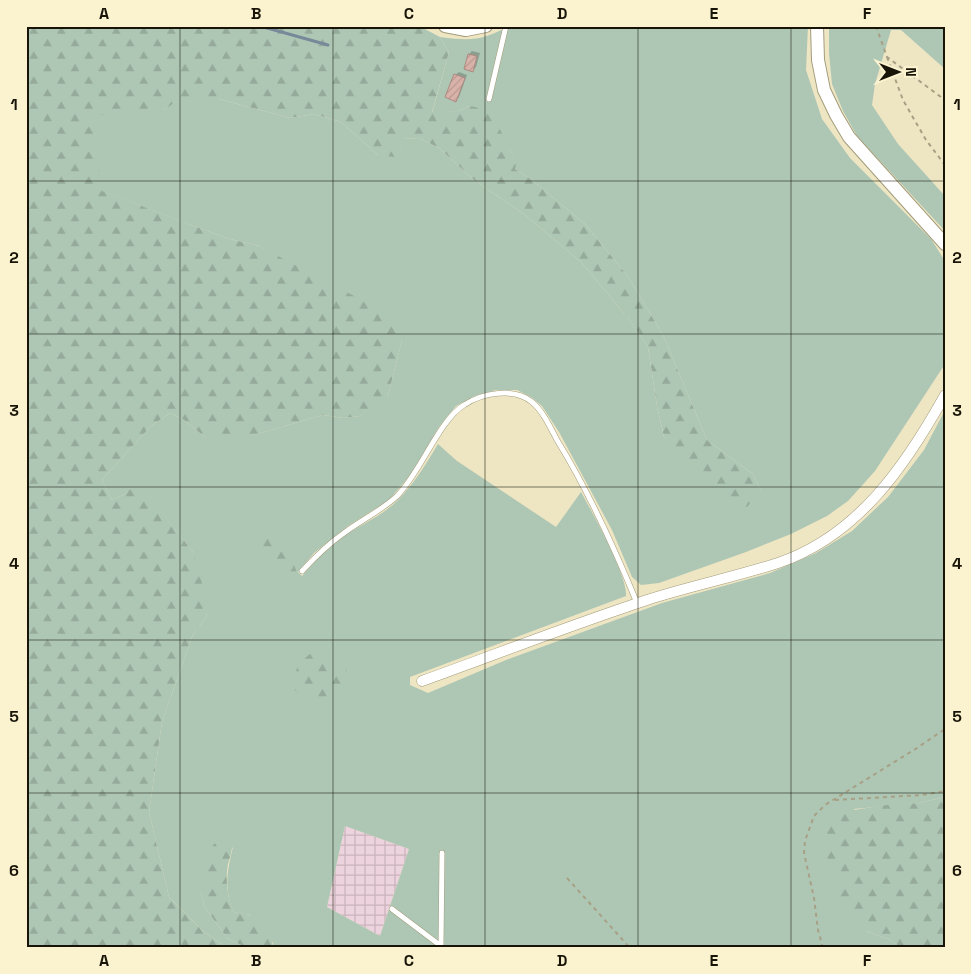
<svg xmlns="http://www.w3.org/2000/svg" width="971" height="974" viewBox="0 0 971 974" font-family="'Space Grotesk',sans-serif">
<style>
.industrial{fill:url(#industrial-grid)}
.grass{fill:#aec7b5;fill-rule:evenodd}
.forest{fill:url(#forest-firs)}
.shadow{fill:#0003}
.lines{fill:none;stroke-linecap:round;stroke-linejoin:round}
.stream{stroke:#78899a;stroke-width:3}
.building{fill:url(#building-hatch);stroke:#ad8980}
.service-casing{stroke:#a39c7b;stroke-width:6}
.minor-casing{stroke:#a39c7b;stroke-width:11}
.tertiary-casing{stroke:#a39c7b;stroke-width:14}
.path{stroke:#a7a085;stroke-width:2;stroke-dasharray:4 4;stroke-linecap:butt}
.service{stroke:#fff;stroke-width:5}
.minor{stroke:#fff;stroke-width:10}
.tertiary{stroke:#fff;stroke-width:12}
.grid{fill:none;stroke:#181508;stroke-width:1;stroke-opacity:0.55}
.neatline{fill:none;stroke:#181508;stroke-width:2}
.grid-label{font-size:16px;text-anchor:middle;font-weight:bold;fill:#181508}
</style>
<defs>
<pattern id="industrial-grid" width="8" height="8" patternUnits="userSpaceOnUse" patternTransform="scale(1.25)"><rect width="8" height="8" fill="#ecd3dd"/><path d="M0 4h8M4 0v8" fill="none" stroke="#cab4bc"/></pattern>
<pattern id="forest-firs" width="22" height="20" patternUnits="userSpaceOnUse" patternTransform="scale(1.25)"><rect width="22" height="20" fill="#aec7b5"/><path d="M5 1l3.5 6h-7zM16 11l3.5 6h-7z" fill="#95aa9a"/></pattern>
<pattern id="building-hatch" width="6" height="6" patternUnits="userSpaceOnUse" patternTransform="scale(1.25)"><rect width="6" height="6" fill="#d9b3a9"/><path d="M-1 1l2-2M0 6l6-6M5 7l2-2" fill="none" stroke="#ba9990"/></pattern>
</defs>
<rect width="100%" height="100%" fill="#eee5c3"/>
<path class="industrial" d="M 345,826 L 409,849 L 380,936 L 327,907 Z"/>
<path class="grass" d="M 509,26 L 808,26 L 806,70 L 822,119 L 850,158 L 931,239 L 945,261 L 945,364 L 875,471 L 848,501 L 827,516 L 791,534 L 746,552 L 659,583 L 641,585 L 632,577 L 612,530 L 559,432 L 542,406 L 531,397 L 517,390 L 496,390 L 475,396 L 456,406 L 439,427 L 412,473 L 389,500 L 348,526 L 314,553 L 298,572 L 302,576 C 314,562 326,549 341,538 C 359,525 381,517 398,500 C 414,484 426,464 438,444 L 457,461 L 556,527 L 581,492 C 592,512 628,576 626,596 L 410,677 L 410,685 L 428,693 L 506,660 L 662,603 L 770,573 L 816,553 L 852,531 L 888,497 L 924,450 L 945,410 L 945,797 L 919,803 L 854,809 L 866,931 L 890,940 L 901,948 L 397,948 L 392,945 L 391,948 L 271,948 L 273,943 L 250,915 L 233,912 C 224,888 227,871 233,847 L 201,893 L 204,906 L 227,938 L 247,948 L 227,948 L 204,932 L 169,897 L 149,812 L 162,722 L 193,634 L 207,617 L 193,552 L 137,482 L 125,494 L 112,500 L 102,480 L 150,427 L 170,413 L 184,420 L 206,438 L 254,435 L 323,415 L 344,418 L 360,416 L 388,396 L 402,340 L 259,246 L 226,238 L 101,191 L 26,78 L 164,110 L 179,99 L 219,99 L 290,118 L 314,114 L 341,122 L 378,155 L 400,148 L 401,139 L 419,138 L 439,148 L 474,180 L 525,215 L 581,262 L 628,318 L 648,347 L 657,406 L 664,437 L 761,491 L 753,474 L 707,440 L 663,335 L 627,275 L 585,224 L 532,180 L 515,169 C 519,149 484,119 470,106 L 458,111 L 432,113 L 449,52 L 440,37 C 471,41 481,41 509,26 ZM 345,826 L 409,849 L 380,936 L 327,907 Z
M 829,26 L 945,26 L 945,69 L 901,30 L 891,30 L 875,84 L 872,105 L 898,144 L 945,196 L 945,231 L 857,136 L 843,111 L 832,84 L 829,53 Z"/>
<path class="forest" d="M 26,26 L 419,26 L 440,37 L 449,52 L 432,112 L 458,111 L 470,106 L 490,110 L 517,163 L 515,169 L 532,180 L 585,224 L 627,275 L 663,335 L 707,440 L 753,474 L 761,491 L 747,507 L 724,494 L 664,437 L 657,406 L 648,347 L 628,318 L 581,262 L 525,215 L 474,180 L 439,148 L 419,138 L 402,139 L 400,148 L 403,158 L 378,155 L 341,122 L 314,114 L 290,118 L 219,99 L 180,99 L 164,110 L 91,116 L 102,191 L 226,238 L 259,246 L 394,317 L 402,340 L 388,396 L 379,404 L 360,416 L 344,418 L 323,415 L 254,435 L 232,440 L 206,438 L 184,420 L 170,413 L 150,427 L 102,480 L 112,500 L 125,494 L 137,481 L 193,552 L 200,571 L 207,617 L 193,634 L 162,722 L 149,812 L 169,897 L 204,932 L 227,948 L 26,948 Z
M 266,537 L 279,537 L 291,557 L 297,573 L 278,572 L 264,560 L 254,542 Z
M 311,653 L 328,658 L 347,667 C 346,697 311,710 292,687 L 298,664 Z
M 945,797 L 945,948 L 901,948 L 890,940 L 866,931 L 846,915 L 825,851 L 824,821 L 833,813 L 887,805 L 919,803 Z
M 225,835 L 230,836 C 235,854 228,856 227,872 C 226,886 228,898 233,912 C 238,913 244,913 249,915 C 262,920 277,933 271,948 L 247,948 L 227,938 L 204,906 L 201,893 L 206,866 L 213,845 Z"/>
<path class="shadow" d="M 472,51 L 480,53 L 476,67 L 473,70 L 469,54 Z
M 459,72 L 467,75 L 459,97 L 456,100 L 455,75 Z"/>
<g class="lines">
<path class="stream" d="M 260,26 L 328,45"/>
</g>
<path class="building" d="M 468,54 L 477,56 L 473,72 L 464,69 Z
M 454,74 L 465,78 L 456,102 L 445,97 Z"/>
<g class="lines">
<defs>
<path id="service" d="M 489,99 L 506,26
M 302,571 C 315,557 328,544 344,533 C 361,520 381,511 397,496 C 421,472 439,420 464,405 C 482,393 514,387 532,402 C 543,411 550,427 557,440 C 589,492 614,547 637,603
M 392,909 L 441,946
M 441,946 L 442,853"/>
<path id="minor" d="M 422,681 C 497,654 571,625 647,600 C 690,586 735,577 778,563 C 858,536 906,465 945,395"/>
<path id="tertiary" d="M 445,26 L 466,30 L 486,26
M 817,26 L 818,60 L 824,90 L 836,115 L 849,137 L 945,244"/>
</defs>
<use href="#service" class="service-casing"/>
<use href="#minor" class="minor-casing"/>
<use href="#tertiary" class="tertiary-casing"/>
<path class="path" d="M 876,26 L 887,57 L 945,100
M 887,57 L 903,100 L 926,140 L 945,165
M 835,800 L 922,795 L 945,791
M 567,878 L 630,948
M 823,948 L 818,930 L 814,898 L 804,853 L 805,841 L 814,816 L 825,805 L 917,748 L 945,729"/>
<use href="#service" class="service"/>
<use href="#minor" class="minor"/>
<use href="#tertiary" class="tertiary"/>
</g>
<path class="grid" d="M 180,26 L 180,948M 333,26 L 333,948M 485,26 L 485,948M 638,26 L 638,948M 791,26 L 791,948M 26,181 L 945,181M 26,334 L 945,334M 26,487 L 945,487M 26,640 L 945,640M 26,793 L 945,793"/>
<rect width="971" height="974" fill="none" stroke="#fbf3d0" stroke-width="55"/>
<g transform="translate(898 72) rotate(90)" stroke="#fbf3d0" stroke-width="4" paint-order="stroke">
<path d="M0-4L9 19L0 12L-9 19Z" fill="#181508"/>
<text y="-8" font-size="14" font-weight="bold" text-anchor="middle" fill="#181508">N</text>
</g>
<rect x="28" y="28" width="916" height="918" class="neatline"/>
<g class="grid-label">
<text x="104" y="19">A</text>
<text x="256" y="19">B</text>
<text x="409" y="19">C</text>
<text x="562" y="19">D</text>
<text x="714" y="19">E</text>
<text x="867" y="19">F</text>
<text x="14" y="110">1</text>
<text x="957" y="110">1</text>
<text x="14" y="263">2</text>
<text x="957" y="263">2</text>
<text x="14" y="416">3</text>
<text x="957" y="416">3</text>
<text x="14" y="569">4</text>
<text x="957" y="569">4</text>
<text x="14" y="722">5</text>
<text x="957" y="722">5</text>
<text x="14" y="876">6</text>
<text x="957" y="876">6</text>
<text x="104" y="966">A</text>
<text x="256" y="966">B</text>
<text x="409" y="966">C</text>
<text x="562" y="966">D</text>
<text x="714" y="966">E</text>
<text x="867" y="966">F</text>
</g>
</svg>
